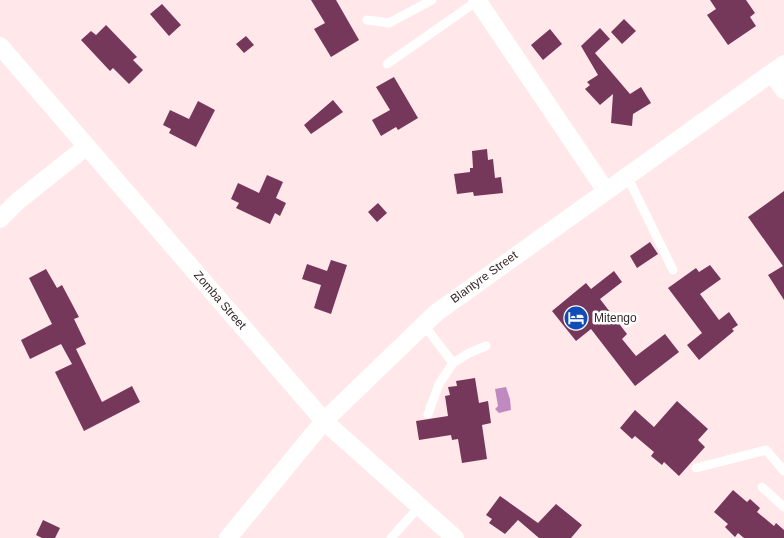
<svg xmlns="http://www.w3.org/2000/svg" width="784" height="538" viewBox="0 0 784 538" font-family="Arial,sans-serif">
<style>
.water{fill:#bf8ac0}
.building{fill:#75375a}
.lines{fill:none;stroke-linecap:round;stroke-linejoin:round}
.lane{stroke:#fff;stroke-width:9}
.street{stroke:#fff;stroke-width:18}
.labels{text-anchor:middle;stroke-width:5;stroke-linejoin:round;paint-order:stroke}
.street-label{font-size:12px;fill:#38292b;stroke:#fff}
.poi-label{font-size:12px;fill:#38292b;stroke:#fff;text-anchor:start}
</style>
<rect width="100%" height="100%" fill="#ffe7ea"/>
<path class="water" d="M 506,387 L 510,399 L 511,410 L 499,413 L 495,409 L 498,406 L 495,389 Z"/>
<path class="building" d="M 311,0 L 336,0 L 359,40 L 331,57 L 314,29 L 325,23 Z
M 710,0 L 746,0 L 755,13 L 750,17 L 756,26 L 728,45 L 707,15 L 716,9 Z
M 162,4 L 181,25 L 169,36 L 150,14 Z
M 624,19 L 636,31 L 622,44 L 611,32 Z
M 106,25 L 137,57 L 133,60 L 143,70 L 129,84 L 113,68 L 110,71 L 81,40 L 91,31 L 96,35 Z
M 600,28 L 610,39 L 595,53 L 630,94 L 641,87 L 651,103 L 633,114 L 632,126 L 611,123 L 613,94 L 600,105 L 585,89 L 590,85 L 587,82 L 598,75 L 581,46 Z
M 550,29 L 562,44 L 543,60 L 531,45 Z
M 246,36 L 254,45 L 244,53 L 236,44 Z
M 394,77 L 418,118 L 398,130 L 396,127 L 381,136 L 372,120 L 390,110 L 376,87 Z
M 333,100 L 343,112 L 311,134 L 304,125 Z
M 198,101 L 215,110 L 196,147 L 169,133 L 171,129 L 163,125 L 170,110 L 189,119 Z
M 487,149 L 488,160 L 493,159 L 495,178 L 501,177 L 503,193 L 474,196 L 473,192 L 457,194 L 454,174 L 470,172 L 470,168 L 473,168 L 472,151 Z
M 267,175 L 283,182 L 276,198 L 286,203 L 280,216 L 275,213 L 270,224 L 236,208 L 239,203 L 231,199 L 238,183 L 259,193 Z
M 784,191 L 784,300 L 768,275 L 783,266 L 748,217 Z
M 378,203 L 387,213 L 377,222 L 368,212 Z
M 650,242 L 658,254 L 637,268 L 630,256 Z
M 331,260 L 347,265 L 331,314 L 314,308 L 321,285 L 302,279 L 307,264 L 327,271 Z
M 710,265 L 721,279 L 700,294 L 719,320 L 729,312 L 738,325 L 732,329 L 734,331 L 699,360 L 687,345 L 702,333 L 668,288 L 696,268 L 699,272 Z
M 46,269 L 57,288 L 62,285 L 79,317 L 74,319 L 86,344 L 76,349 L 102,402 L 132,386 L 140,402 L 84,431 L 55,372 L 72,364 L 61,344 L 30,359 L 21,340 L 52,324 L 29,278 Z
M 614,271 L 622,282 L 600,299 L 627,334 L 622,339 L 636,356 L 665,334 L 679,352 L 635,386 L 591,329 L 576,341 L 552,311 L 586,283 L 591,289 Z
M 475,378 L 479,403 L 488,401 L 491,423 L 482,425 L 487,459 L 462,463 L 458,439 L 452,440 L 451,435 L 419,440 L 416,421 L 448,416 L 445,396 L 450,395 L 448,387 L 457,386 L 456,381 Z
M 677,401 L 708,429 L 698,440 L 705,447 L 679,476 L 664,462 L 662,465 L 651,456 L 654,452 L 635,436 L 632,439 L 620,428 L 635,410 L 654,427 Z
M 733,490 L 747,502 L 750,499 L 760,508 L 757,512 L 774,526 L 776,523 L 784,530 L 784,538 L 744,538 L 738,533 L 735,537 L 725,527 L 728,524 L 714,512 Z
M 500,496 L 538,523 L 556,504 L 582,525 L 571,538 L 539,538 L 518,520 L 505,534 L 489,523 L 492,519 L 486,515 Z
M 43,520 L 60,528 L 55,538 L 42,538 L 36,535 Z"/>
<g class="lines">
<path class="lane" d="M 367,20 L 389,23 L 432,0
M 387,64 L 477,1
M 627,176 L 673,270
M 423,324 L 453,363 L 439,384 L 428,414
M 453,363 L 469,353 L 486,346
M 696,468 L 766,450 L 784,471
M 762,487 L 784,507
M 391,538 L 420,506"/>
<path class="street" d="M 477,0 L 606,191
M 0,46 L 324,421 L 455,538
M 772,73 L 784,90
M 0,219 L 18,201 L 87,146
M 228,538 L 324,421 L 436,313 L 784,64"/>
</g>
<defs>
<symbol id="hotel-disc" viewBox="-11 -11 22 22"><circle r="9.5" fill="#114cb7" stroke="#fff"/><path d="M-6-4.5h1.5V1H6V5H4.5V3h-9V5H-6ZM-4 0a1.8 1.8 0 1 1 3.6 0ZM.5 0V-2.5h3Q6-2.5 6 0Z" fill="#fff"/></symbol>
</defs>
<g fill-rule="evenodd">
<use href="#hotel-disc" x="562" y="304" width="28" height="28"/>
</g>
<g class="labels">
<g class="street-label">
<text transform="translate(484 277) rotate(-36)" y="4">Blantyre Street</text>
<text transform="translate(220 300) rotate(49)" y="4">Zomba Street</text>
</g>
<g class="poi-label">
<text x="594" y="322">Mitengo</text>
</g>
</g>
</svg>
